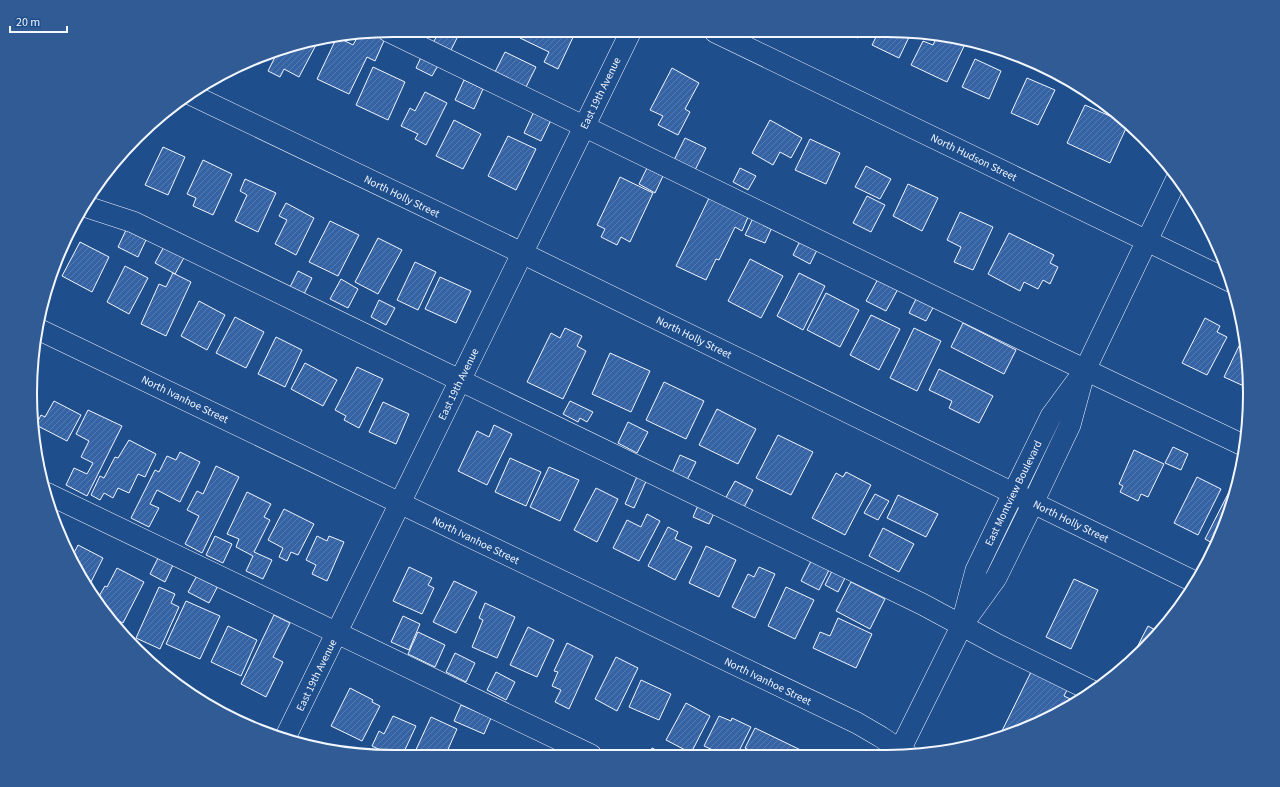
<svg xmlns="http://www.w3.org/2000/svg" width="1280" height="787" viewBox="0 0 1280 787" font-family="'Source Sans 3',sans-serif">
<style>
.building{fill:url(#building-hatch);stroke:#f2f6ff}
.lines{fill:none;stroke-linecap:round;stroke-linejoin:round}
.minor-casing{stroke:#f2f6ff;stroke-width:22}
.minor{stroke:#1f4e8c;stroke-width:21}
.labels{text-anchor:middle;stroke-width:3;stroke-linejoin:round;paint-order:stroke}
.street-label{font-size:11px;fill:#f2f6ff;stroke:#1f4e8c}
.rim{fill:none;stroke:#f2f6ff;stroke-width:2}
</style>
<defs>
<pattern id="building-hatch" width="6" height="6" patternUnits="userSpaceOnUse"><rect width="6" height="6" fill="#3563a3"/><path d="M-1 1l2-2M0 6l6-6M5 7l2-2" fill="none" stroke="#537ab1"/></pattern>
</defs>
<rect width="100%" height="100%" fill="#1f4e8c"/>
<path class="building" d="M 440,30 L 446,30 L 458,36 L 450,52 L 433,43 Z
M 524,31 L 576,31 L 558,69 L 544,62 L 549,52 L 520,38 Z
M 384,32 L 387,34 L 375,61 L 367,57 L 349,94 L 317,79 L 336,39 L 341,39 L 353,45 L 358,36 Z
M 846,33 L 860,33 L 858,38 Z
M 878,33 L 911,33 L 899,58 L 872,45 Z
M 938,34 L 966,42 L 947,82 L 911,65 L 923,41 L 933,45 Z
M 317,43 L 299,77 L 284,69 L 280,77 L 268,71 L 279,49 Z
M 505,52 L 536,67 L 525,89 L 494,74 Z
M 423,53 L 440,62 L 432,76 L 416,68 Z
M 975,59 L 1001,71 L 989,99 L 962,87 Z
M 373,67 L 405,82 L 388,120 L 356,105 Z
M 672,68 L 699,83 L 685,109 L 690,112 L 678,135 L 658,125 L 663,116 L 650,110 Z
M 1027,78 L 1055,90 L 1038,125 L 1011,113 Z
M 464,80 L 483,89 L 474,109 L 455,100 Z
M 425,92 L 447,103 L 426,145 L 415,139 L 418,134 L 401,126 L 410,108 L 415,111 Z
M 1085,105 L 1128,124 L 1110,163 L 1067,143 Z
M 536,107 L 553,116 L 541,141 L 524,133 Z
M 454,120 L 481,134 L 463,169 L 436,156 Z
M 770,120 L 802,138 L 791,158 L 780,152 L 773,165 L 752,153 Z
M 508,136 L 536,149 L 516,190 L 488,176 Z
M 685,138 L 706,148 L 694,172 L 673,162 Z
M 810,139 L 840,153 L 826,184 L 795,170 Z
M 163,147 L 185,157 L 168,195 L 145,185 Z
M 203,160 L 232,174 L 213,215 L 193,206 L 196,198 L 187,194 Z
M 866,166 L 891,179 L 880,199 L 855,187 Z
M 647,168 L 663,176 L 655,193 L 639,184 Z
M 740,168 L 756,176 L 748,190 L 733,182 Z
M 620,177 L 653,193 L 630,242 L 621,237 L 617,245 L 601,237 L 605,229 L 597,225 Z
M 245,179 L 276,193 L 258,232 L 235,221 L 247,195 L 240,191 Z
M 908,184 L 938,198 L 922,231 L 893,216 Z
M 710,196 L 749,215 L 742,231 L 735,227 L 719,260 L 716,259 L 706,280 L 676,266 Z
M 867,196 L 885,205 L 871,232 L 853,223 Z
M 286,203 L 314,218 L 296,255 L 275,244 L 287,220 L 279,216 Z
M 960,212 L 993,227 L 973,270 L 954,262 L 961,247 L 947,240 Z
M 754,216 L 773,225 L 765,243 L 745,235 Z
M 330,221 L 359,235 L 338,276 L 309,262 Z
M 126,230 L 146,240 L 138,257 L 118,247 Z
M 1009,233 L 1054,255 L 1050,263 L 1058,267 L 1050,284 L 1043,280 L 1038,289 L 1024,282 L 1020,291 L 988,274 Z
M 802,237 L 819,246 L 810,264 L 793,255 Z
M 378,238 L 402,250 L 378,294 L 355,282 Z
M 167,241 L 187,252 L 175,274 L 155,263 Z
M 80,242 L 109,257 L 92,292 L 62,276 Z
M 750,259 L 783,276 L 761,318 L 728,301 Z
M 415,262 L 436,272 L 418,310 L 397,300 Z
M 125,266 L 148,278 L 129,314 L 107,302 Z
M 298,271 L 312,278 L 303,296 L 289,289 Z
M 173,273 L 191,282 L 166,336 L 141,324 L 159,284 L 166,287 Z
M 799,273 L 825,286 L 803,330 L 777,316 Z
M 440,277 L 471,291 L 456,323 L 425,309 Z
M 341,279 L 358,289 L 348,308 L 330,299 Z
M 878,279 L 898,289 L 886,311 L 866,301 Z
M 826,293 L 859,310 L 840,347 L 807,330 Z
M 919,293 L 936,302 L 926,321 L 909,313 Z
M 379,300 L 395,308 L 386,325 L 371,317 Z
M 199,301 L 225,315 L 207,350 L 181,336 Z
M 871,315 L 900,329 L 879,370 L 850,355 Z
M 235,317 L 264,332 L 246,368 L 216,353 Z
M 1205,318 L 1220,326 L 1217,332 L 1227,337 L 1207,375 L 1182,363 Z
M 963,323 L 1016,350 L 1004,374 L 951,347 Z
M 565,328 L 582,336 L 577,346 L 586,351 L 563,399 L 527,382 L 551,333 L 560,338 Z
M 914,328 L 941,341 L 917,391 L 890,378 Z
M 276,337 L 302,350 L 285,387 L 258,374 Z
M 1239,346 L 1247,350 L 1248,383 L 1246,387 L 1224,377 Z
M 610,353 L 650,371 L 631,412 L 592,394 Z
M 305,363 L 337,380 L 323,406 L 291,389 Z
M 357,367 L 383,379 L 359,428 L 344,420 L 346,416 L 335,410 Z
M 939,369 L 993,396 L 979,423 L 949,408 L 952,401 L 929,390 Z
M 664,382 L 704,401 L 686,439 L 646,420 Z
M 31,384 L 35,386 L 31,396 L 30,393 Z
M 54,401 L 81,415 L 67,441 L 36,425 L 41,415 L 45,417 Z
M 570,401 L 593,412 L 587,422 L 580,418 L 578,422 L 563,414 Z
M 383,402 L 409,414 L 396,444 L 369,432 Z
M 717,409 L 756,429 L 738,464 L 699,445 Z
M 88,410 L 122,426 L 87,496 L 66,485 L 74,468 L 87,474 L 93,463 L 81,457 L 89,441 L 76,434 Z
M 628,422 L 648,432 L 637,453 L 618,443 Z
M 494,425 L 512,434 L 487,485 L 458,471 L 477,431 L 489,437 Z
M 778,435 L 813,452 L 791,495 L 756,478 Z
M 129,440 L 156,454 L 145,477 L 138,474 L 129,493 L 118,488 L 113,498 L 104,493 L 100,500 L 91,495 L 100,476 L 104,478 L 115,457 L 118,458 Z
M 1173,447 L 1188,454 L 1181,470 L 1165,463 Z
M 1134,450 L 1164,464 L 1148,497 L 1141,494 L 1138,501 L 1120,492 L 1123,486 L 1119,484 Z
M 180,452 L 200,462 L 180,502 L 157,490 L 150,504 L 159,508 L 149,527 L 131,518 L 155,470 L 159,472 L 167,456 L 176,460 Z
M 680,455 L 696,462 L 687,480 L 672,473 Z
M 510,458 L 541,472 L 526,506 L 495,492 Z
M 216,466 L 239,477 L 202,553 L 185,544 L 199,516 L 187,510 L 197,491 L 203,494 Z
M 549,467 L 579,480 L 560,521 L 530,507 Z
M 639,472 L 648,477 L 634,508 L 625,504 Z
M 846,472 L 871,485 L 845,535 L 812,518 L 836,473 L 843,477 Z
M 1197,477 L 1221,489 L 1198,535 L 1174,523 Z
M 735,481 L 753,490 L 743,509 L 725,499 Z
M 596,488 L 618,499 L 597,542 L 574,530 Z
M 1230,490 L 1236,493 L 1216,545 L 1205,539 Z
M 247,492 L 271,504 L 264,517 L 270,520 L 254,552 L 272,560 L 263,579 L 246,571 L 253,556 L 236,547 L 239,539 L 227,534 Z
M 875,494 L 889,501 L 878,520 L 864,513 Z
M 898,495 L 938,514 L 926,537 L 887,518 Z
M 699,503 L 715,511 L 709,524 L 693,517 Z
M 284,509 L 314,524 L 298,555 L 291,552 L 287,561 L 279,557 L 283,548 L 268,540 Z
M 647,514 L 660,521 L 639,561 L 613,548 L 627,520 L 641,527 Z
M 668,527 L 678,532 L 675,539 L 692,547 L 675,580 L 648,566 Z
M 883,528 L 914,544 L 899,572 L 869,556 Z
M 215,536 L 232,544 L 223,563 L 206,555 Z
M 317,536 L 327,541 L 329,536 L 344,542 L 327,581 L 312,574 L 316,565 L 306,560 Z
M 78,545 L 103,558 L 88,588 L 72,557 Z
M 706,546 L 736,560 L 719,597 L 689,583 Z
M 158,558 L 173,565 L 165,582 L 150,574 Z
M 812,559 L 830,568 L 819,590 L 801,581 Z
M 409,567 L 432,578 L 428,585 L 434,588 L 422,614 L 393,601 Z
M 759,567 L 775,574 L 755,618 L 732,607 L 748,574 L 754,577 Z
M 834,567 L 847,574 L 838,592 L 825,585 Z
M 117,568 L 144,582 L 123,623 L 112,618 L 96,601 L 105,586 L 107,587 Z
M 199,572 L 220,582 L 209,603 L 188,592 Z
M 1074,579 L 1098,590 L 1071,649 L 1046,637 Z
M 454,581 L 477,592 L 456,633 L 433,622 Z
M 851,582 L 885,599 L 870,629 L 836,611 Z
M 159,587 L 175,594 L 171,603 L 179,607 L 160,649 L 136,638 Z
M 786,587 L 814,600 L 795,639 L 768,626 Z
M 186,601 L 220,616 L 200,659 L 166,644 Z
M 485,603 L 515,617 L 497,658 L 472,647 L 483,620 L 479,618 Z
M 274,615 L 290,623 L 273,657 L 283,662 L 266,697 L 241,684 Z
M 403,616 L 420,624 L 409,650 L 391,642 Z
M 838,618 L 872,634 L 856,668 L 813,648 L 820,632 L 830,636 Z
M 228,626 L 257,640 L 241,676 L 211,662 Z
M 1148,626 L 1159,632 L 1137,655 L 1134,653 Z
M 528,627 L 554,640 L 537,677 L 510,665 Z
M 418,632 L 445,645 L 435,667 L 408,654 Z
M 567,643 L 593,656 L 569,709 L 555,702 L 561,690 L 552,686 L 558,672 L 554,671 Z
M 455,653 L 475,663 L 466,682 L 446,672 Z
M 616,657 L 638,668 L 617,711 L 595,699 Z
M 1033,668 L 1069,686 L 1064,696 L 1077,702 L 1068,708 L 1003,738 L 998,739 Z
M 496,672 L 515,682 L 506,700 L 487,690 Z
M 641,680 L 671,694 L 659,720 L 629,707 Z
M 350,688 L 373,700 L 372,702 L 380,706 L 362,741 L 331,726 Z
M 686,703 L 710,716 L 691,753 L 666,740 Z
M 461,705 L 491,718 L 484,734 L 454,721 Z
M 393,716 L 416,726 L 403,754 L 389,754 L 372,746 L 379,731 L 384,734 Z
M 719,716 L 731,721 L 732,718 L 751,727 L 737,755 L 724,755 L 704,746 Z
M 431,717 L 457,729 L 446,754 L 414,754 Z
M 755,728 L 807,753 L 806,756 L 760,756 L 745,748 Z
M 652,748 L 664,754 L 664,755 L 649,755 Z"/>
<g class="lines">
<defs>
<path id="minor" d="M 388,31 L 1048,352 L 1245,446
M 715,32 L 1232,282
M 192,95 L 522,253 L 1195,582
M 84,206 L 133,222 L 922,604 L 998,645 L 1092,691
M 40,330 L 857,723 L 881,737 L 909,756
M 46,493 L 591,755
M 964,615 L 976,570 L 1002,516 L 1051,416 L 1079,378
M 285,738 L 631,31
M 897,756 L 962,625 L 996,578 L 1033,503 L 1070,425 L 1085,370 L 1177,178"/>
</defs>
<use href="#minor" class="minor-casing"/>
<use href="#minor" class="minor"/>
</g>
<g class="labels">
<g class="street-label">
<text transform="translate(600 93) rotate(-64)" y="4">East 19th Avenue</text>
<text transform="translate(974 157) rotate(26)" y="4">North Hudson Street</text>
<text transform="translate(402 196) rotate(26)" y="4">North Holly Street</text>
<text transform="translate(694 337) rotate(26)" y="4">North Holly Street</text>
<text transform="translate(458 384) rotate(-64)" y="4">East 19th Avenue</text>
<text transform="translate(185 399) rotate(26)" y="4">North Ivanhoe Street</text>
<text transform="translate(1013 493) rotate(-64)" y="4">East Montview Boulevard</text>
<text transform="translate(1071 521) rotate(26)" y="4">North Holly Street</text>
<text transform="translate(476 540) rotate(26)" y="4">North Ivanhoe Street</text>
<text transform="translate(316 675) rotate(-64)" y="4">East 19th Avenue</text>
<text transform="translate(768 681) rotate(26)" y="4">North Ivanhoe Street</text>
</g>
</g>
<path d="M0 0H1280V787H0ZM393 37H887A356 356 0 0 1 1243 393V394A356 356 0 0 1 887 750H393A356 356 0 0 1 37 394V393A356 356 0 0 1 393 37Z" fill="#305b95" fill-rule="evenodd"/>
<path class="rim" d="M393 37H887A356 356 0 0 1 1243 393V394A356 356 0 0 1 887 750H393A356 356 0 0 1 37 394V393A356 356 0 0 1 393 37Z"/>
<path d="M10 26v6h57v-6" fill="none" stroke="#f2f6ff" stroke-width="2"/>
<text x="16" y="26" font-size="12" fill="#f2f6ff" stroke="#1f4e8c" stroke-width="3" paint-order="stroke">20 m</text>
</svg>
